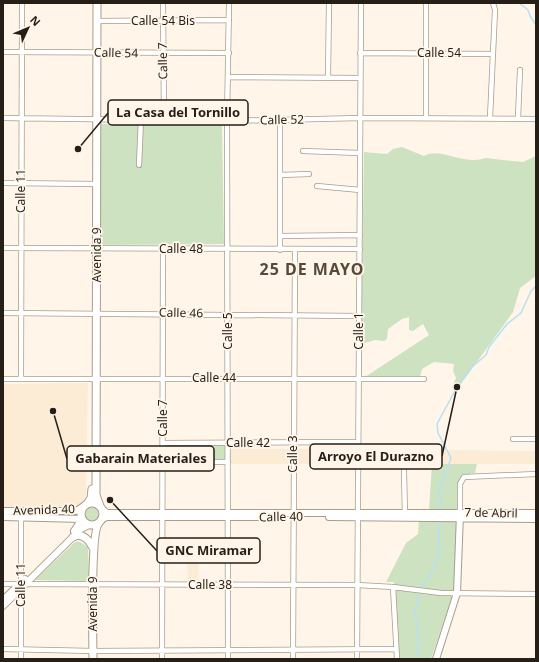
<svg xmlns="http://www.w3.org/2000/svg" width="539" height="662" viewBox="0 0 539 662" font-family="'Noto Sans',sans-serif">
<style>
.built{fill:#fcecd6}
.green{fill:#cde2c0}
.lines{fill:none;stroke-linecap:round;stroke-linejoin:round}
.stream{stroke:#b5e1f6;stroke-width:1.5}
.street-casing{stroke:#aa9c88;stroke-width:6}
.secondary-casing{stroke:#aa9c88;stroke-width:8}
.primary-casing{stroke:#aa9c88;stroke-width:9}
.street{stroke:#fff;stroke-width:4.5}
.secondary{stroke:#fff;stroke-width:6}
.primary{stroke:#fff;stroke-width:7}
.labels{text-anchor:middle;stroke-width:3.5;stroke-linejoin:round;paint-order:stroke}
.street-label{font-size:12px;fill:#251f18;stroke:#fff5e9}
.district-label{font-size:16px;font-weight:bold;letter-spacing:1px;fill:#564938;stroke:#fff5e9}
.leader{fill:none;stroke:#251f18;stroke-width:1.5}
.callout-dot{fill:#251f18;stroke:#fff5e9;stroke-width:1.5}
.callout{fill:#fff5e9;stroke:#251f18;stroke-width:1.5}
.callout-label{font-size:13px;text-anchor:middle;font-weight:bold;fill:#251f18}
</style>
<rect width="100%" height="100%" fill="#fff5e9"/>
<path class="built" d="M 88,383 L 86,493 L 83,502 L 75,508 L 3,508 L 3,384 Z
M 231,449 L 291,449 L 291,464 L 231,464 Z
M 296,449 L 356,449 L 356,464 L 296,464 Z
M 360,449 L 536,451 L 536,464 L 360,464 Z
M 187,559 L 198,559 L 199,581 L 188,581 Z"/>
<path class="green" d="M 100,124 L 222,125 L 224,244 L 100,245 Z
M 402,147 L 424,156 C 439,146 465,166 485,158 L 523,162 L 536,156 L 536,276 L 520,288 L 513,312 L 458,388 L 452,388 L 456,378 L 453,371 L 454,364 L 434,362 L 422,369 L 420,377 L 365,377 L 429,335 L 423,324 L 413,331 L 409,330 L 409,317 L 402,319 L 388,329 L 387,339 L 384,341 L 375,340 L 361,344 L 364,152 L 387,154 L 393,149 Z
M 165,445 L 225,445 L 225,460 L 165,461 Z
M 432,464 L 477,464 L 475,473 C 454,474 458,493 457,509 L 429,510 Z
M84 514a8 8 0 1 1 16 0a8 8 0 1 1-16 0Z
M 419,520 L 443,520 L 457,522 L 455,589 L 431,659 L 399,659 L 395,593 L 399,589 L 393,582 L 386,582 L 406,543 L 418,534 Z
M 75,542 L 80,542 L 88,547 L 89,581 L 35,580 Z"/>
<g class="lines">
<path class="stream" d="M 519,3 L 528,10 L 530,16 L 536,25
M 440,511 L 441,497 L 439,491 L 451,458 L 438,433 L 437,424 L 457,387 L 472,367 L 486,355 L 489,347 L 507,324 L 521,313 L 531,291 L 536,286
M 416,659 L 419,643 L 415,611 L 422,586 L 432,572 L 440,551 L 439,531 L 440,521"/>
<defs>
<path id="street" d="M 163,3 L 164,120
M 97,21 L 229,20
M 3,52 L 229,53
M 360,53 L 493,54
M 229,77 L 360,78
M 328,78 L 329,3
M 3,118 L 227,121 L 360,118 L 536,119
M 426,118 L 426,3
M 490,118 L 495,10 L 493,3
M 518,118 L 520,70
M 280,121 L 280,250
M 303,151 L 360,153
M 139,165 L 141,119
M 280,175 L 309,174
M 3,183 L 97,184
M 317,186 L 360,190
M 280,236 L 360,235
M 3,248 L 360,249
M 3,313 L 359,316
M 3,379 L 424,379
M 21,379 L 22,3
M 513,439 L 536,439
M 163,443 L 358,442
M 96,453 L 163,453
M 162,462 L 228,462
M 404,471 L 405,516
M 460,513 L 460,484 L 464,477 L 536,474
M 3,584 L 357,585 L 393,587 L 441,593 L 536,594
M 393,587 L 397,659
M 3,649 L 93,651 L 396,649
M 21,659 L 21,515
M 162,659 L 163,249
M 228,659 L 227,121 L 229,3
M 293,659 L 295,250
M 357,659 L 361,3"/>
<path id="secondary" d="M 102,509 L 107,513 L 536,513
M 3,511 L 76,511 L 84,506
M 3,517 L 82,519
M 329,517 L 536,519
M 102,519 L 107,517 L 282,517
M 74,531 L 82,519
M 3,600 L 25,579
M 3,606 L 81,529 L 89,525
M 436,659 L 457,593 L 460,514"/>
<path id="primary" d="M 97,3 L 96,495 L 100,506
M81 514a11 11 0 1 1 22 0a11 11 0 1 1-22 0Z
M 87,504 L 91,498 L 92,489
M 73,537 C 83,532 90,541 94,550
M 93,659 C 93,639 90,532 99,523"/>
</defs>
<use href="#street" class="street-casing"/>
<use href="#secondary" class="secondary-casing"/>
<use href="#primary" class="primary-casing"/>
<use href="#street" class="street"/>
<use href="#secondary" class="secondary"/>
<use href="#primary" class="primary"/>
</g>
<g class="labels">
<g class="street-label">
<text x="163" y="25">Calle 54 Bis</text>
<text transform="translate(116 53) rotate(1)" y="4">Calle 54</text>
<text x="439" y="57">Calle 54</text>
<text transform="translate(163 61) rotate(-91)" y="4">Calle 7</text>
<text transform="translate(282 120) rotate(-1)" y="4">Calle 52</text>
<text transform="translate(21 191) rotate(-90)" y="4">Calle 11</text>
<text x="181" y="253">Calle 48</text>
<text transform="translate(97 255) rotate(-90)" y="4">Avenida 9</text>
<text transform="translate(181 313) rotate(1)" y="4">Calle 46</text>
<text transform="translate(228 331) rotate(-90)" y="4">Calle 5</text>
<text transform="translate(359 331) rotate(-90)" y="4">Calle 1</text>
<text x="214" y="382">Calle 44</text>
<text transform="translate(163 418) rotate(-90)" y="4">Calle 7</text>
<text x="248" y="447">Calle 42</text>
<text transform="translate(293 454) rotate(-90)" y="4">Calle 3</text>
<text transform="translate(44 510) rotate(-2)" y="4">Avenida 40</text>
<text transform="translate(491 513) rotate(1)" y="4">7 de Abril</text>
<text transform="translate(281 517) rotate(-1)" y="4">Calle 40</text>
<text transform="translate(21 585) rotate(-90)" y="4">Calle 11</text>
<text x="210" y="589">Calle 38</text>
<text transform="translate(93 604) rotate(-90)" y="4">Avenida 9</text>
</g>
<g class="district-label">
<text x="312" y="275">25 DE MAYO</text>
</g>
</g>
<path class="leader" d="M78 149L108 113M457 387L442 456M53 411L67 459M110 500L157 551"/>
<g class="callout-dot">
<circle cx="78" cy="149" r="4"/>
<circle cx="457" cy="387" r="4"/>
<circle cx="53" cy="411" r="4"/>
<circle cx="110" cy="500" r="4"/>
</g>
<g class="callout">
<rect x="108" y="100" width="140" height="25" rx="4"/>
<rect x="310" y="444" width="132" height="25" rx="4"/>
<rect x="67" y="446" width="147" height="25" rx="4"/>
<rect x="157" y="538" width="103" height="25" rx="4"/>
</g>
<g class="callout-label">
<text x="178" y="117">La Casa del Tornillo</text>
<text x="376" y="461">Arroyo El Durazno</text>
<text x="141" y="463">Gabarain Materiales</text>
<text x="209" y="555">GNC Miramar</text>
</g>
<rect width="539" height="662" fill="none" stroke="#251f18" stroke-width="8"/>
<g transform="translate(28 28) rotate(46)" stroke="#fff5e9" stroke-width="3" paint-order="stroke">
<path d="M0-3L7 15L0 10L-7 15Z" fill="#251f18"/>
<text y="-6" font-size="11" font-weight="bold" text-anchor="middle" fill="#251f18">N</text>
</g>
</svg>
